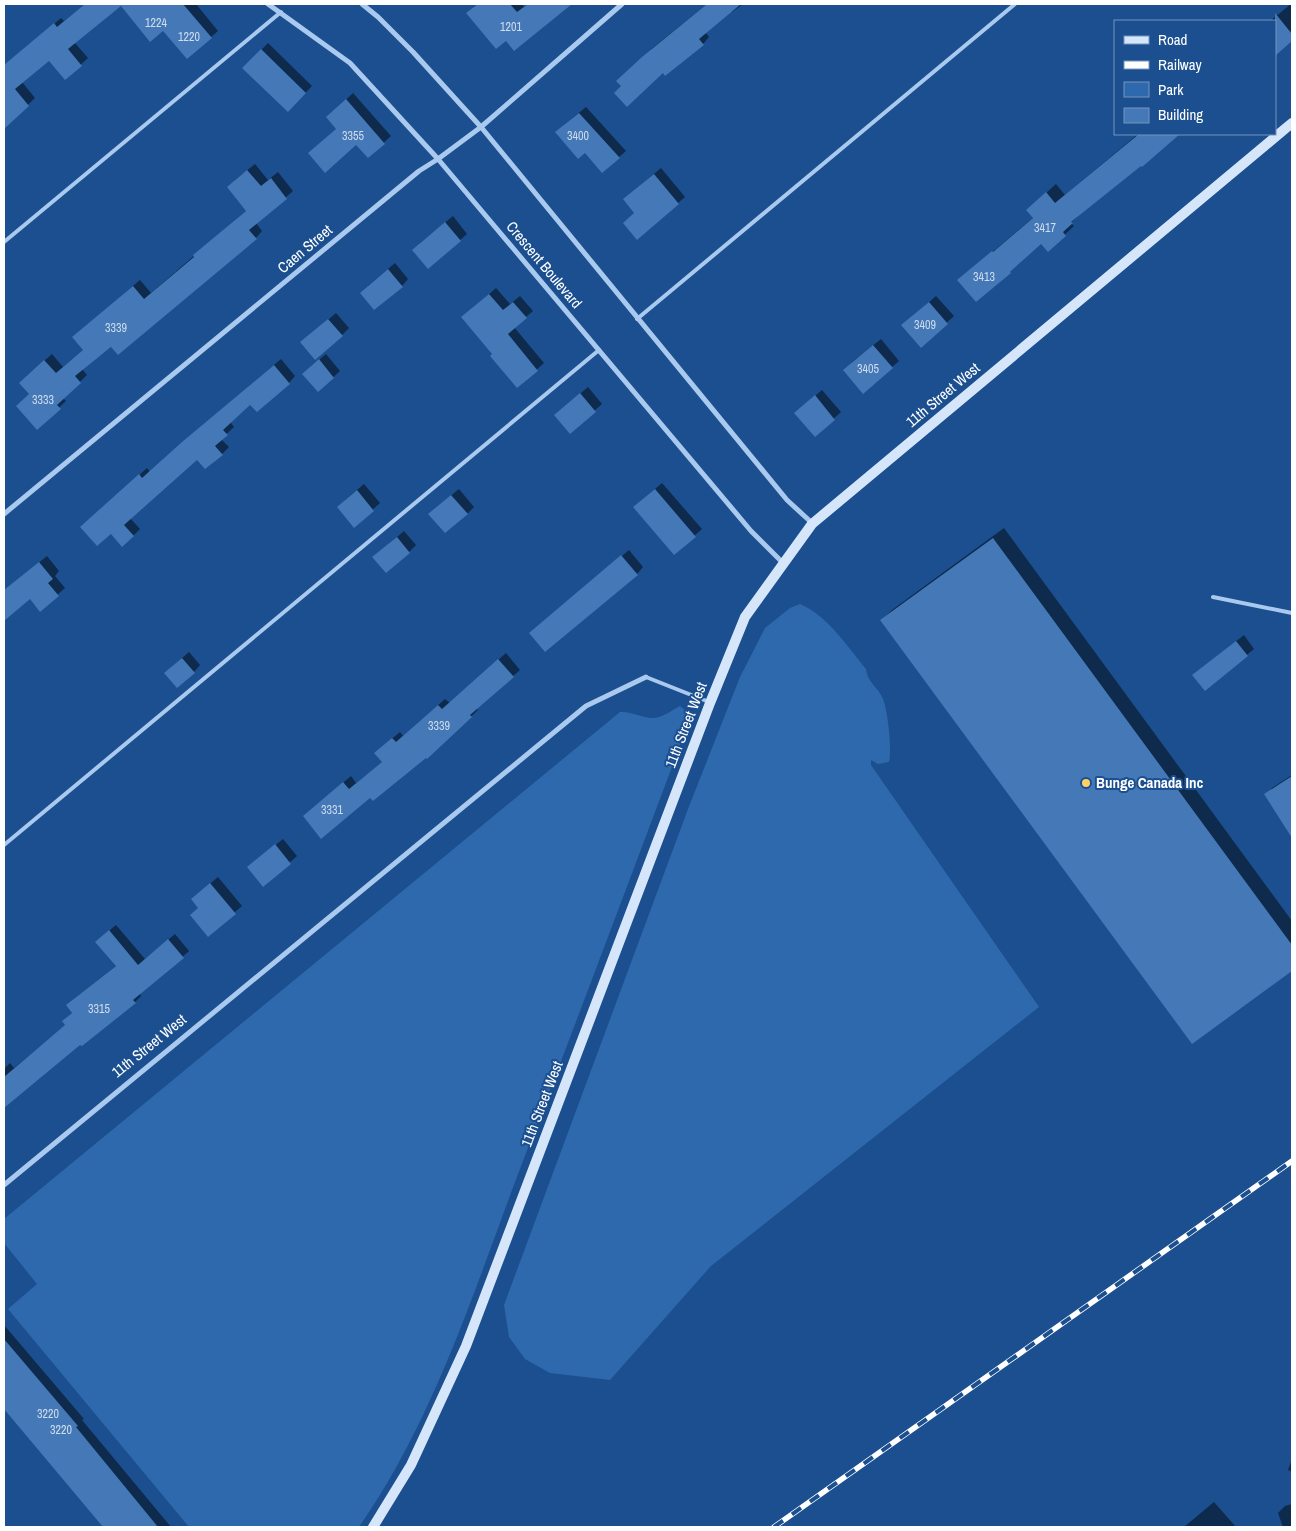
<svg xmlns="http://www.w3.org/2000/svg" width="1296" height="1531" viewBox="0 0 1296 1531" font-family="'Archivo Narrow',sans-serif">
<style>
.green{fill:#2e69ad}
.shadow{fill:#0007}
.building{fill:#4478b7}
.lines{fill:none;stroke-linecap:round;stroke-linejoin:round}
.service{stroke:#a9c9ee;stroke-width:4}
.minor{stroke:#a9c9ee;stroke-width:5}
.secondary{stroke:#d6e6fa;stroke-width:10}
.rail-casing{stroke:#fff;stroke-width:5.5}
.rail{stroke:#1b4f8f;stroke-width:4;stroke-dasharray:11;stroke-linecap:butt}
.poi-dot{fill:#ffd166;stroke:#1b4f8f;stroke-width:2}
.labels{text-anchor:middle;stroke-width:4;stroke-linejoin:round;paint-order:stroke}
.number-label{font-size:12px;fill:#d0dded}
.street-label{font-size:15px;fill:#fff;stroke:#1b4f8f}
.poi-label{font-size:15px;font-weight:bold;fill:#fff;stroke:#1b4f8f;text-anchor:start}
</style>
<rect width="100%" height="100%" fill="#1b4f8f"/>
<path class="green" d="M 800,604 C 828,616 847,646 866,669 C 867,682 878,687 883,699 C 888,712 892,749 889,762 L 878,764 L 871,760 L 871,765 L 1039,1007 L 711,1266 L 610,1380 L 550,1373 L 525,1359 L 509,1337 L 504,1305 L 688,809 L 740,677 L 765,628 L 790,608 Z
M 680,706 L 687,712 L 691,722 L 681,743 C 626,889 571,1036 515,1182 C 471,1300 431,1424 359,1527 L 189,1527 L 8,1309 L 37,1284 L 4,1243 L 4,1219 L 620,712 C 634,711 646,721 659,717 C 666,715 674,709 680,706 Z"/>
<path class="shadow" d="M 86,4 L 122,4 L 74,42 L 88,58 L 65,79 L 49,59 L 22,82 L 35,98 L 4,128 L 4,66 L 61,18 L 64,21 Z
M 132,4 L 196,4 L 218,31 L 211,37 L 163,29 L 126,10 Z
M 478,4 L 522,4 L 524,7 L 528,4 L 569,4 L 564,9 L 506,39 L 468,13 Z
M 707,4 L 743,4 L 732,12 L 731,11 L 705,32 L 709,37 L 703,44 L 650,50 Z
M 1291,4 L 1292,4 L 1292,39 L 1275,54 L 1275,21 L 1270,21 Z
M 268,43 L 312,86 L 288,111 L 244,68 Z
M 353,93 L 391,136 L 368,157 L 356,143 L 337,128 L 334,111 Z
M 586,107 L 626,151 L 619,157 L 585,151 L 564,125 Z
M 1138,134 L 1177,134 L 1081,213 L 1071,223 L 1074,226 L 1048,250 L 1041,243 L 1010,272 L 959,280 L 1034,217 L 1037,201 L 1056,184 L 1065,195 Z
M 255,164 L 268,180 L 278,172 L 293,191 L 256,223 L 262,231 L 256,238 L 82,369 L 87,375 L 63,398 L 66,401 L 37,428 L 27,376 L 52,354 L 63,367 L 84,350 L 80,331 L 140,280 L 151,293 L 247,210 L 235,180 Z
M 661,168 L 685,197 L 678,203 L 635,212 L 624,199 Z
M 453,216 L 467,234 L 428,268 L 420,243 Z
M 395,263 L 408,279 L 402,286 L 368,286 Z
M 496,288 L 510,304 L 520,296 L 533,311 L 514,327 L 544,363 L 517,387 L 494,354 L 470,311 Z
M 936,296 L 954,316 L 921,346 L 910,319 Z
M 336,313 L 349,328 L 342,335 L 309,336 Z
M 881,339 L 899,361 L 892,367 L 851,363 Z
M 326,354 L 340,371 L 318,391 L 310,367 Z
M 281,359 L 295,376 L 289,383 L 250,403 L 230,422 L 234,427 L 221,439 L 229,447 L 222,454 L 197,458 L 130,518 L 140,529 L 133,536 L 111,532 L 89,520 L 147,468 L 150,472 L 191,435 Z
M 588,387 L 602,404 L 570,432 L 562,409 Z
M 822,390 L 841,412 L 815,435 L 803,406 Z
M 662,483 L 702,529 L 674,554 L 641,501 Z
M 364,484 L 380,503 L 354,526 L 345,500 Z
M 459,489 L 474,507 L 467,514 L 437,507 Z
M 1004,528 L 1292,921 L 1292,969 L 1192,1043 L 882,620 L 892,610 Z
M 404,531 L 416,545 L 409,552 L 381,551 Z
M 629,550 L 643,567 L 637,574 L 537,627 Z
M 47,556 L 59,571 L 55,576 L 65,588 L 40,610 L 30,598 L 4,620 L 4,591 Z
M 1244,635 L 1254,649 L 1205,689 L 1201,669 Z
M 189,652 L 200,665 L 194,672 L 173,666 Z
M 506,653 L 520,670 L 476,708 L 478,710 L 427,757 L 370,796 L 311,810 L 351,776 L 356,783 L 383,762 L 382,747 L 400,732 L 403,736 L 445,699 L 450,703 Z
M 1292,775 L 1292,824 L 1287,828 L 1266,795 L 1272,788 Z
M 283,839 L 297,856 L 264,885 L 256,861 Z
M 218,877 L 242,906 L 208,935 L 199,907 L 199,893 Z
M 116,925 L 145,959 L 175,934 L 189,951 L 140,993 L 141,996 L 135,1002 L 81,1043 L 4,1106 L 4,1069 L 10,1063 L 14,1068 L 66,1025 L 63,1021 L 73,1012 L 74,999 L 117,965 L 104,935 Z
M 4,1325 L 84,1419 L 82,1420 L 171,1527 L 105,1527 L 4,1407 Z
M 1292,1459 L 1292,1472 L 1288,1470 Z
M 1214,1502 L 1236,1527 L 1184,1527 Z
M 1292,1504 L 1292,1527 L 1283,1527 L 1278,1513 L 1285,1506 Z"/>
<path class="building" d="M 85,4 L 183,4 L 212,38 L 187,59 L 163,31 L 150,42 L 121,6 L 68,49 L 82,66 L 65,80 L 49,61 L 15,89 L 29,106 L 4,129 L 4,65 L 54,23 L 57,27 Z
M 478,4 L 510,4 L 517,12 L 528,4 L 572,4 L 514,51 L 506,41 L 496,49 L 466,13 Z
M 707,4 L 741,4 L 699,39 L 704,45 L 665,76 L 663,73 L 627,107 L 614,93 L 621,86 L 616,81 L 642,57 Z
M 1275,13 L 1292,34 L 1292,41 L 1275,56 Z
M 261,49 L 306,93 L 288,112 L 242,68 Z
M 346,99 L 385,144 L 368,158 L 356,145 L 325,173 L 308,153 L 336,129 L 326,117 Z
M 579,113 L 620,158 L 602,173 L 585,153 L 578,159 L 555,132 Z
M 1139,134 L 1180,134 L 1142,167 L 1141,166 L 1071,222 L 1073,223 L 1063,232 L 1066,236 L 1048,252 L 1041,244 L 1010,272 L 1011,273 L 976,302 L 957,280 L 992,251 L 993,252 L 1033,218 L 1026,210 L 1046,192 L 1055,203 Z
M 247,170 L 261,186 L 271,178 L 287,199 L 249,230 L 257,239 L 118,355 L 111,347 L 75,376 L 81,383 L 57,405 L 61,409 L 37,430 L 16,406 L 29,394 L 19,383 L 44,360 L 56,373 L 83,350 L 72,337 L 133,286 L 144,299 L 194,257 L 193,255 L 246,211 L 227,187 Z
M 654,174 L 679,204 L 637,240 L 623,223 L 634,213 L 623,199 Z
M 445,222 L 461,241 L 428,269 L 412,250 Z
M 388,269 L 403,287 L 374,310 L 360,293 Z
M 489,294 L 503,310 L 513,302 L 527,318 L 508,334 L 538,371 L 517,388 L 490,356 L 492,354 L 461,317 Z
M 929,302 L 948,324 L 921,348 L 901,325 Z
M 328,319 L 343,336 L 315,360 L 300,342 Z
M 873,345 L 893,368 L 863,394 L 843,370 Z
M 319,359 L 334,378 L 318,392 L 302,374 Z
M 274,365 L 290,384 L 257,412 L 250,405 L 223,430 L 228,435 L 215,446 L 223,455 L 205,469 L 197,460 L 124,525 L 134,536 L 122,547 L 111,534 L 97,546 L 80,527 L 139,474 L 142,478 L 182,442 Z
M 580,393 L 596,412 L 570,434 L 554,415 Z
M 815,395 L 835,420 L 815,437 L 794,413 Z
M 655,489 L 696,537 L 674,555 L 633,507 Z
M 357,490 L 374,511 L 354,528 L 337,507 Z
M 451,495 L 468,514 L 445,533 L 428,514 Z
M 397,537 L 410,553 L 386,573 L 372,557 Z
M 993,538 L 1292,945 L 1292,971 L 1192,1044 L 880,620 Z
M 621,555 L 638,575 L 545,652 L 529,633 Z
M 39,562 L 53,579 L 48,583 L 59,596 L 40,612 L 30,599 L 4,621 L 4,590 Z
M 1236,641 L 1248,656 L 1205,691 L 1192,675 Z
M 182,658 L 195,673 L 177,688 L 164,673 Z
M 498,659 L 514,677 L 470,715 L 472,717 L 427,759 L 426,758 L 373,801 L 370,798 L 321,839 L 303,816 L 343,782 L 349,789 L 382,762 L 374,753 L 392,738 L 396,742 L 438,705 L 442,709 Z
M 1292,776 L 1292,838 L 1264,794 Z
M 275,844 L 291,864 L 263,887 L 247,867 Z
M 210,883 L 236,914 L 208,937 L 190,915 L 198,908 L 191,899 Z
M 109,930 L 138,965 L 168,939 L 184,958 L 133,1000 L 136,1003 L 82,1046 L 80,1045 L 4,1108 L 4,1077 L 65,1025 L 62,1021 L 72,1013 L 66,1005 L 116,966 L 95,942 Z
M 4,1339 L 78,1426 L 76,1427 L 158,1527 L 103,1527 L 4,1409 Z"/>
<g class="lines">
<path class="service" d="M 4,242 L 281,12
M 637,319 L 1015,4
M 1213,597 L 1292,613
M 646,677 L 709,702
M 4,845 L 599,350"/>
<path class="minor" d="M 268,4 L 350,63 L 438,159 L 751,531 L 783,563
M 362,4 L 378,17 L 413,52 L 481,127 L 787,500 L 812,523
M 4,514 L 419,171 L 438,159 L 481,127 L 622,4
M 4,1185 L 586,706 L 646,677"/>
<path class="secondary" d="M 373,1527 L 411,1465 L 466,1346 L 710,703 L 745,617 L 812,524 L 1292,123"/>
<defs>
<path id="rail" d="M 774,1527 L 1292,1161"/>
</defs>
<use href="#rail" class="rail-casing"/>
<use href="#rail" class="rail"/>
</g>
<circle class="poi-dot" cx="1086" cy="783" r="5"/>
<g class="labels">
<g class="number-label">
<text x="156" y="27">1224</text>
<text x="511" y="31">1201</text>
<text x="189" y="41">1220</text>
<text x="353" y="140">3355</text>
<text x="578" y="140">3400</text>
<text x="1045" y="232">3417</text>
<text x="984" y="281">3413</text>
<text x="925" y="329">3409</text>
<text x="116" y="332">3339</text>
<text x="868" y="373">3405</text>
<text x="43" y="404">3333</text>
<text x="439" y="730">3339</text>
<text x="332" y="814">3331</text>
<text x="99" y="1013">3315</text>
<text x="48" y="1418">3220</text>
<text x="61" y="1434">3220</text>
</g>
<g class="street-label">
<text transform="translate(305 249) rotate(-40)" y="5">Caen Street</text>
<text transform="translate(544 265) rotate(50)" y="5">Crescent Boulevard</text>
<text transform="translate(943 395) rotate(-40)" y="5">11th Street West</text>
<text transform="translate(686 725) rotate(-69)" y="5">11th Street West</text>
<text transform="translate(149 1046) rotate(-39)" y="5">11th Street West</text>
<text transform="translate(542 1104) rotate(-69)" y="5">11th Street West</text>
</g>
<g class="poi-label">
<text x="1096" y="788">Bunge Canada Inc</text>
</g>
</g>
<rect width="1296" height="1531" fill="none" stroke="#ffffff" stroke-width="10"/>
<rect x="1114" y="20" width="162" height="115" fill="#1b4f8f" stroke="#7695bc"/>
<rect x="1124" y="36" width="25" height="8" fill="#d6e6fa" stroke="#7695bc"/>
<text x="1158" y="45" font-size="15" fill="#ffffff">Road</text>
<rect x="1124" y="61" width="25" height="8" fill="#ffffff" stroke="#7695bc"/>
<text x="1158" y="70" font-size="15" fill="#ffffff">Railway</text>
<rect x="1124" y="82" width="25" height="15" fill="#2e69ad" stroke="#7695bc"/>
<text x="1158" y="95" font-size="15" fill="#ffffff">Park</text>
<rect x="1124" y="108" width="25" height="15" fill="#4478b7" stroke="#7695bc"/>
<text x="1158" y="120" font-size="15" fill="#ffffff">Building</text>
</svg>
